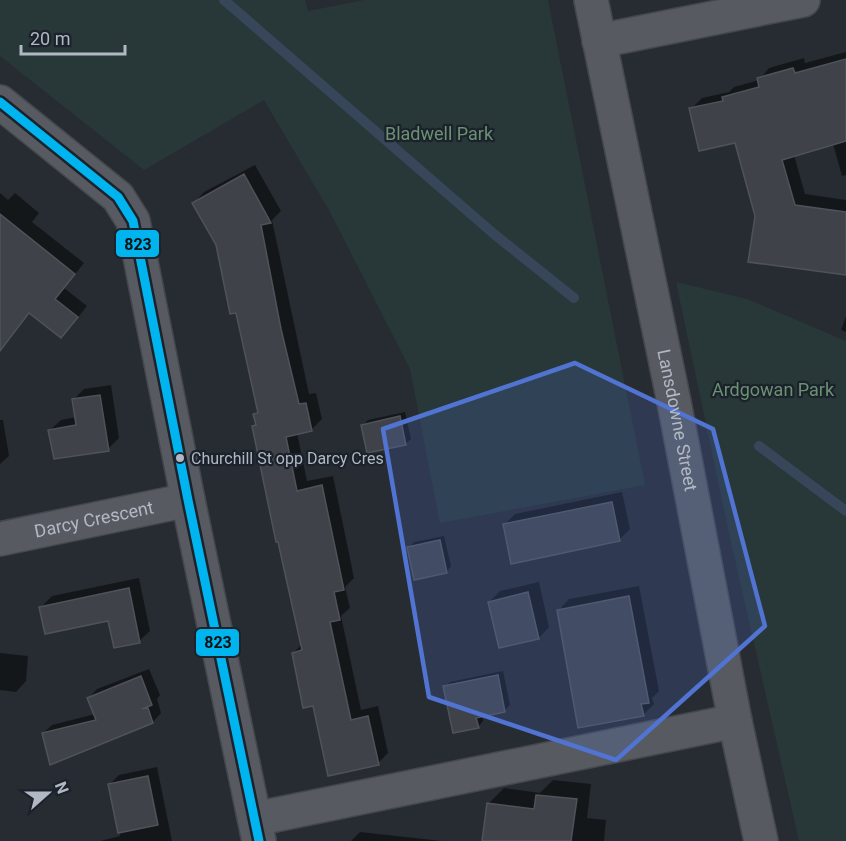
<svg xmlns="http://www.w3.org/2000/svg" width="846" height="841" viewBox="0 0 846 841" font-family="Roboto,sans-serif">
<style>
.green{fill:#283738}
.shadow{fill:#0007}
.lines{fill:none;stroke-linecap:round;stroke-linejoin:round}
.stream{stroke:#38465a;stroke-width:10}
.building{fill:#3f4349;stroke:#4f5359;stroke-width:1.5}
.minor-casing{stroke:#44484d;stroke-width:36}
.minor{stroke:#575a60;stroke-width:33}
.bus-1-casing{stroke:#1c222b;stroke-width:14}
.bus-1{stroke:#00b5ef;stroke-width:9}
.marked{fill:#5173d1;fill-opacity:0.2;stroke:#5173d1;stroke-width:4.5;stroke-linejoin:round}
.bus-dot{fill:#b1b8c3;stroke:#1c222b;stroke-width:2}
.labels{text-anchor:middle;stroke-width:4.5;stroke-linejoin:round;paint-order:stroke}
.bus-label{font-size:16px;fill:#b1b8c3;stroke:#1c222b;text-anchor:start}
.park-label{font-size:18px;fill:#6b9173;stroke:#1c222b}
.street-label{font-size:18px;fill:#b1b8c3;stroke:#1c222b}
.line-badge{stroke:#1c222b;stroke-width:2}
.pale-badge-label{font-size:16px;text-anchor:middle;font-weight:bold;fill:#111}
</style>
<rect width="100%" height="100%" fill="#272c32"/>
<path class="green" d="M 0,0 L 305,0 L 308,11 L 364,0 L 548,0 L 645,485 L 440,523 L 410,369 L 330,212 L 264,100 L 144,170 L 0,56 Z
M 676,282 L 747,299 L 846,341 L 846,841 L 799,841 L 729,533 Z"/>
<path class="shadow" d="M 846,52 L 846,175 L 842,176 L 833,144 L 794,155 L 805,194 L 846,200 L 846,269 L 756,215 L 736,141 L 691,109 L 702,98 L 729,92 L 734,87 L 759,80 L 769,68 L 804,58 L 805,63 Z
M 255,165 L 281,211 L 272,220 L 309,394 L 316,393 L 322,419 L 311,430 L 297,433 L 307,481 L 333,476 L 354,578 L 345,587 L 350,608 L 341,616 L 361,710 L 378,706 L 388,753 L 378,763 L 314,705 L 293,653 L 302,644 L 254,426 L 257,423 L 255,414 L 259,411 L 237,311 L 217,244 L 194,203 L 204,192 Z
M 0,193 L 8,200 L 15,193 L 39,213 L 32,222 L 84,263 L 64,288 L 87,306 L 71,326 L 31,312 L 0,352 Z
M 846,316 L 846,332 L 841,330 Z
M 111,385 L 119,438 L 108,449 L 50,430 L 61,420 L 76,417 L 73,400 L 84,389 Z
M 405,412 L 411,439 L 405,444 L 363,425 L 368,420 Z
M 0,420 L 3,420 L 9,456 L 0,464 Z
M 622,492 L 630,529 L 619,540 L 504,525 L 515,514 Z
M 444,536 L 451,566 L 446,572 L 409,547 L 414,542 Z
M 139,578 L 150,631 L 139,641 L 109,619 L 41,607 L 52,596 Z
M 539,582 L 549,627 L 539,638 L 489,602 L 500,591 Z
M 639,586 L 659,691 L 652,698 L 654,704 L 643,715 L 559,610 L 569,599 Z
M 0,653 L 28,656 L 26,681 L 16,692 L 0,690 Z
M 149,669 L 160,695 L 157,699 L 161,713 L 153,722 L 43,733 L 52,725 L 95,714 L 89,698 L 97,689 Z
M 503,671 L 510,705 L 505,710 L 482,715 L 483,721 L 478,727 L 445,687 L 450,682 Z
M 157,767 L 172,841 L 100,841 L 120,836 L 110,784 L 119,775 Z
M 553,780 L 591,784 L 587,818 L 606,820 L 604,841 L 483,841 L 488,804 L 504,788 L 540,793 Z
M 360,832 L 442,841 L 351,841 Z"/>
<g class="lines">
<path class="stream" d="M 224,0 L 494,234 L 574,298
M 759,446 L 846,511"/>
</g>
<path class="building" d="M 846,59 L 846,141 L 782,160 L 795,205 L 846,212 L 846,275 L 748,262 L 755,216 L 735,143 L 699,151 L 689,108 L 723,101 L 722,97 L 759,87 L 757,78 L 793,68 L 795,73 Z
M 244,174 L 271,223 L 261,225 L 281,329 L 299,404 L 306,403 L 312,431 L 286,437 L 297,491 L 322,485 L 344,590 L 334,592 L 340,620 L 330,622 L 351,720 L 368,716 L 379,765 L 328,776 L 313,706 L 303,708 L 292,653 L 302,650 L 278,542 L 276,542 L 252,426 L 256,425 L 253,414 L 258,413 L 236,313 L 230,314 L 216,245 L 192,203 Z
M 0,214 L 75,274 L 55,299 L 78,317 L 61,338 L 29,313 L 0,351 Z
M 100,395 L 109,451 L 54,459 L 48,430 L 76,425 L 72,399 Z
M 400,416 L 406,445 L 367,453 L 361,425 Z
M 612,502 L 620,541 L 511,564 L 503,524 Z
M 440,540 L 447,573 L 414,580 L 407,547 Z
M 129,588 L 140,643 L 114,648 L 108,621 L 45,634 L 39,607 Z
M 528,592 L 539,639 L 499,648 L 488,602 Z
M 629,596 L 649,703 L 641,704 L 644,716 L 578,728 L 557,610 Z
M 498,675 L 505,712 L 476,718 L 479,728 L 453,733 L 443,686 Z
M 141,676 L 152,705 L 142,709 L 148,708 L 153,723 L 50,765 L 42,733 L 96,720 L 87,698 Z
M 148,776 L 158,825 L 118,833 L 108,784 Z
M 536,795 L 577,799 L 571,841 L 482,841 L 487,803 L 534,809 Z"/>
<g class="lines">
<defs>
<g id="minor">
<path id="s1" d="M 591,0 L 674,402 L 735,721 L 761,841"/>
<path d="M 599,41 L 803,0"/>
<path d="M 0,102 L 118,197 L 133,221 L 188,500 L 259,841"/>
<path id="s2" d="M 0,539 L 188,500"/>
<path d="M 255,819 L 735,721"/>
</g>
</defs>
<use href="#minor" class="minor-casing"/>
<use href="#minor" class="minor"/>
<defs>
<path id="bus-1" d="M 0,102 L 118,197 L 133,221 L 188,500 L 259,841"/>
</defs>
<use href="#bus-1" class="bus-1-casing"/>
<use href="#bus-1" class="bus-1"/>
</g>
<path class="marked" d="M 575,363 L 713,429 L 765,626 L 616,760 L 429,697 L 383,429 Z"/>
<circle class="bus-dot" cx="180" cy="458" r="5"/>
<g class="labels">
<g class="bus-label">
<text x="191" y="464">Churchill St opp Darcy Cres</text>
</g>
<g class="park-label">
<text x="439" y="140">Bladwell Park</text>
<text x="773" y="396">Ardgowan Park</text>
</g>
<g class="street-label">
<text dy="6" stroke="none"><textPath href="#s1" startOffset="429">Lansdowne Street</textPath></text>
<text dy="6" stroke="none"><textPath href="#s2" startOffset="96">Darcy Crescent</textPath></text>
</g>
</g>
<g class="line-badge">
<rect x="115" y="229" width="45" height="29" rx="6" fill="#00b5ef"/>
<rect x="195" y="628" width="45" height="29" rx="6" fill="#00b5ef"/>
</g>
<g class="pale-badge-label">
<text x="138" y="250">823</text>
<text x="218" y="648">823</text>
</g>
<g transform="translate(48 793) rotate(69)" stroke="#1c222b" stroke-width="4.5" paint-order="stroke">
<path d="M0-4.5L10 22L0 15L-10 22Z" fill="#b1b8c3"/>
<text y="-9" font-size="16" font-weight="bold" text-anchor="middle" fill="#b1b8c3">N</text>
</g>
<path d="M21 45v9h104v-9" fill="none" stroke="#b1b8c3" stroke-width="3"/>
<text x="30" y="45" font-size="18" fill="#b1b8c3" stroke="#1c222b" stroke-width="4.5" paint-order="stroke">20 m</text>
</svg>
